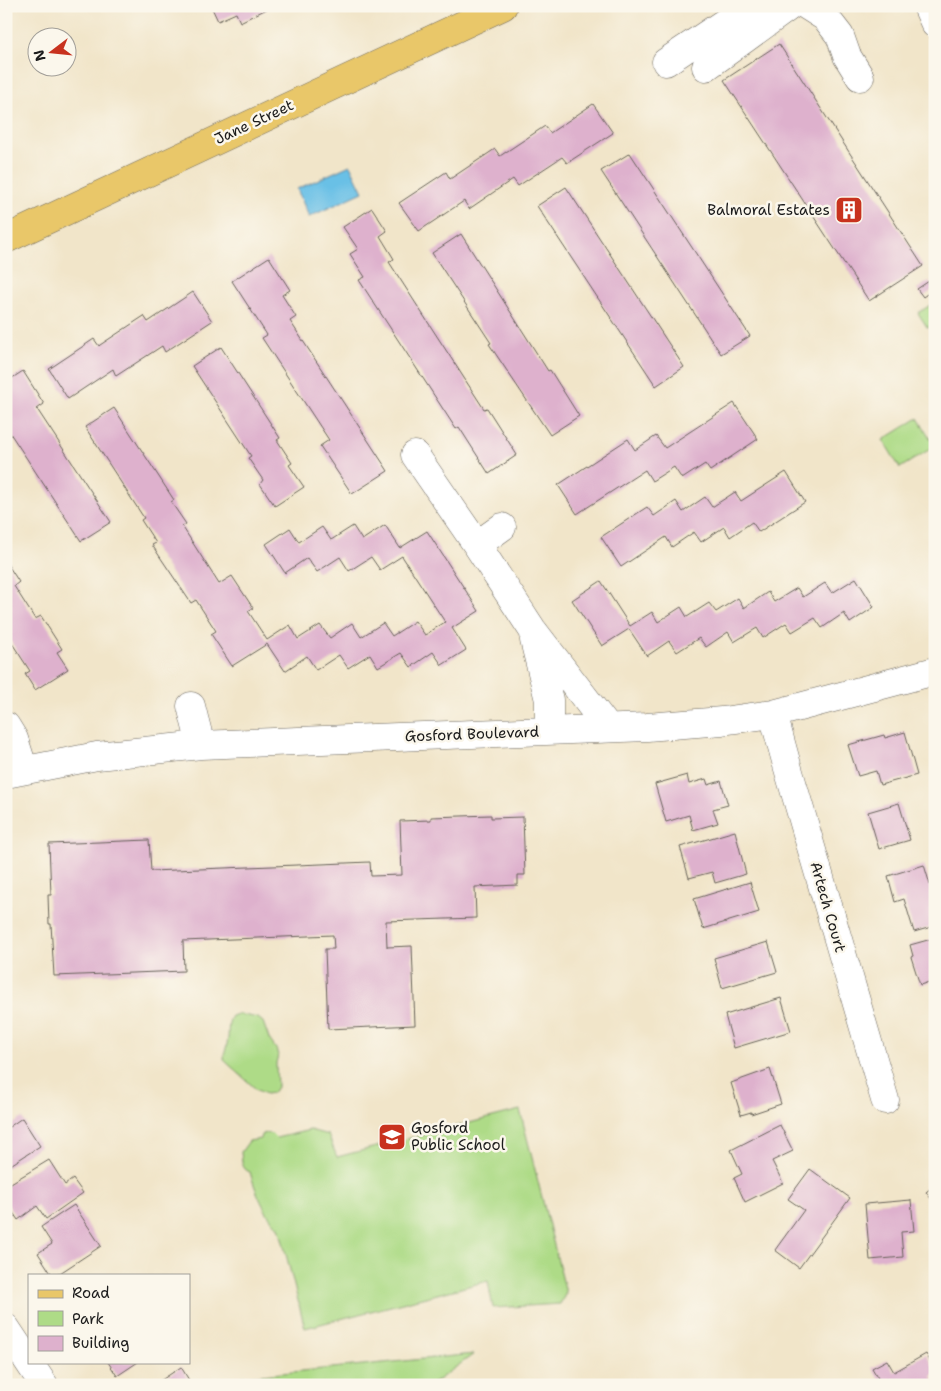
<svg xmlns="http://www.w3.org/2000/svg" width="941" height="1391" viewBox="0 0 941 1391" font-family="'Shantell Sans',sans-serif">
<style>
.green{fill:#aedb87;stroke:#657c52}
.water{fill:#69c0e6;stroke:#426e81}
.building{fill:#deb1cd}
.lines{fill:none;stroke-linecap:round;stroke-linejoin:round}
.minor-casing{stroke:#676259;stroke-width:29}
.major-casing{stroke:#676259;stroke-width:29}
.minor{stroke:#fff;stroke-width:28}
.major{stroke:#e9c769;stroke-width:28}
.labels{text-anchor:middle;stroke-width:5;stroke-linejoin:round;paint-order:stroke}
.street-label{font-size:15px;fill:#1c1c1c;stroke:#fbf7ec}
.poi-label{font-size:15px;fill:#1c1c1c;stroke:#fbf7ec;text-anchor:end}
</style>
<rect width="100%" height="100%" fill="#fbf7ec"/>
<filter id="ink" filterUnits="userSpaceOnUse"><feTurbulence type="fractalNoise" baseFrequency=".02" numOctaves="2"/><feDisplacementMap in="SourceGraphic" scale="10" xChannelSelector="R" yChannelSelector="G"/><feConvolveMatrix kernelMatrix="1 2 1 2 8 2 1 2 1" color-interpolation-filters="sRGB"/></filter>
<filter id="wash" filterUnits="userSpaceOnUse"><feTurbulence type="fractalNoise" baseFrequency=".0096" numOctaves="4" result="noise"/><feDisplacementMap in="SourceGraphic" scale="20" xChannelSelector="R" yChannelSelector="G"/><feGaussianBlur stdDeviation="1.12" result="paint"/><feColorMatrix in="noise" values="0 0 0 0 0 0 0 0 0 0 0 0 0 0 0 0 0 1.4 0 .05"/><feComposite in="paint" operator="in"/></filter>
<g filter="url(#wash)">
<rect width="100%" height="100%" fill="#f1e5c9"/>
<path class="green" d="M 935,302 L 935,332 L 932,328 L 927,327 L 918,313 Z
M 918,418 L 935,446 L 900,468 L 883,440 Z
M 238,1014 L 258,1018 L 263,1022 L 269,1039 L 276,1049 L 278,1055 L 276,1063 L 277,1087 L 273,1093 L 266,1094 L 257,1090 L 224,1060 C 224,1054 226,1049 227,1044 C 230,1033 226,1025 232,1016 Z
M 520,1110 L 566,1293 L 560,1304 L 493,1308 L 488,1281 L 305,1328 L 279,1227 C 266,1218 254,1187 250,1172 C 241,1169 242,1160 241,1152 L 249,1141 L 260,1139 L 261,1135 L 265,1133 L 272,1134 L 276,1138 L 310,1130 L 328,1135 L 337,1157 Z
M 474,1354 L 431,1385 L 246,1385 L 241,1377 Z"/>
<path class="water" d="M 350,165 L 363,192 L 309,217 L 297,189 Z"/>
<g id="blocks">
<path class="building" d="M 211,6 L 273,6 L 240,22 L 236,13 L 218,21 Z
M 779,44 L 923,266 L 869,301 L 724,80 Z
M 593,104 L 613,133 L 567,163 L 562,157 L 518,186 L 513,179 L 469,209 L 464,201 L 419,231 L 399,203 L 446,172 L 450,179 L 495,149 L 500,156 L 545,126 L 550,133 Z
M 630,153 L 750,336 L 721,354 L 601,171 Z
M 566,187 L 684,367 L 656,386 L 537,206 Z
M 372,208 L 387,231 L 380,236 L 394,259 L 389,262 L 484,409 L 487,408 L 517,455 L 489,474 L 459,427 L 456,429 L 359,280 L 365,277 L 350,254 L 358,249 L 343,227 Z
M 461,234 L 548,371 L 550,370 L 579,416 L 550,435 L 489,344 L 491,343 L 432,253 Z
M 269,257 L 290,290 L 282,295 L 296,317 L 290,321 L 388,471 L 352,494 L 320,446 L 329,440 L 262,338 L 267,335 L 232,281 Z
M 929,281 L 934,289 L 923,297 L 917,289 Z
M 193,292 L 212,321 L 165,352 L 162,346 L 116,376 L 113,369 L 68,399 L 49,369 L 94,339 L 99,346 L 100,345 L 144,316 L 148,322 Z
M 221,347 L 280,438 L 277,440 L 292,463 L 289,465 L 304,487 L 275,506 L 260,484 L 263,480 L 248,458 L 251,456 L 192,366 Z
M 23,371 L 44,404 L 37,409 L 111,522 L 81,541 L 6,427 L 6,382 Z
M 734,403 L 758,439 L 710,471 L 705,464 L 682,479 L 674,467 L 652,481 L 645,470 L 577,514 L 558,485 L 628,439 L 635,450 L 656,436 L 665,448 Z
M 114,408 L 174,500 L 171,502 L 186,524 L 182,526 L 219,584 L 232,576 L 253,608 L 248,611 L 267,640 L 290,625 L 298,639 L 320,625 L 330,638 L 352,623 L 361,637 L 383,623 L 392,636 L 415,621 L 425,635 L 445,622 L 402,556 L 380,570 L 371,557 L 349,571 L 340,557 L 317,572 L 307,558 L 285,573 L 266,544 L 290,528 L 299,542 L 322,527 L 331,540 L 353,526 L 362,540 L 385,525 L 400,548 L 427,531 L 479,611 L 452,628 L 466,650 L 442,665 L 433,652 L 411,667 L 401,653 L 378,667 L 370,654 L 348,668 L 339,655 L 316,670 L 307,656 L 285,671 L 267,644 L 232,666 L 211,634 L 216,631 L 196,600 L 191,603 L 152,545 L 156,543 L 141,520 L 144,518 L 85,427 Z
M 786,472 L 805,502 L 759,532 L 752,522 L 730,537 L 724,527 L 701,542 L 694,532 L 672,547 L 666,537 L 621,567 L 601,537 L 647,507 L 654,516 L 676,501 L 683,512 L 705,497 L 712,507 L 735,492 L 741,501 Z
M 6,562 L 19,582 L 14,586 L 35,619 L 41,616 L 62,649 L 57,652 L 68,669 L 35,690 L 25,674 L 30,671 L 8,637 L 6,638 Z
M 856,578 L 874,607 L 850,623 L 844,613 L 822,628 L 815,618 L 792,632 L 786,623 L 763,638 L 757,628 L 734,642 L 728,632 L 706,647 L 699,638 L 677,652 L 669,641 L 647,656 L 629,629 L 602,646 L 572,600 L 601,581 L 630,626 L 652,612 L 658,622 L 681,607 L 687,617 L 709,603 L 716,612 L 738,598 L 744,608 L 768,592 L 774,602 L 797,588 L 803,597 L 825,583 L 832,593 Z
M 905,732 L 917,775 L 880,785 L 876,771 L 858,776 L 848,745 L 884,735 L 885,738 Z
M 687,775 L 689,784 L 706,779 L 708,785 L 721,781 L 728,805 L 713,809 L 718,823 L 693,830 L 689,815 L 666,822 L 655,784 Z
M 899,803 L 910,840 L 879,849 L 868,812 Z
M 491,815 L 491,818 L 523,817 L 525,875 L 518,875 L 518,885 L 475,887 L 476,918 L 386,921 L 387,947 L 412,946 L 415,1025 L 328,1029 L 325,949 L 334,949 L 333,935 L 183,941 L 184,971 L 54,976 L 51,924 L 49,924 L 48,895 L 51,895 L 49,844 L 149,840 L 151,871 L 370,862 L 371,876 L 402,875 L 400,821 L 431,820 L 431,817 Z
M 735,831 L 746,874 L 715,883 L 712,872 L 689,878 L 680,847 Z
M 924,865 L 935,901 L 935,926 L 914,932 L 904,899 L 895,902 L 888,876 Z
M 750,882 L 759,912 L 703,929 L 694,899 Z
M 935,938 L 935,980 L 920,985 L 911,957 L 913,956 L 910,945 Z
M 768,942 L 777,972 L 722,988 L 714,958 Z
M 781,998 L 791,1031 L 734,1048 L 725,1015 Z
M 770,1069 L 781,1104 L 751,1114 L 751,1112 L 741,1115 L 731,1083 Z
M 22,1118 L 40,1146 L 6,1168 L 6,1129 Z
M 780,1125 L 793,1151 L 772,1161 L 783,1183 L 745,1202 L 734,1178 L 742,1174 L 731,1150 Z
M 49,1160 L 65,1185 L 73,1179 L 83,1193 L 46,1219 L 37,1206 L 18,1220 L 6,1202 L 6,1186 Z
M 810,1169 L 850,1198 L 799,1268 L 775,1250 L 804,1210 L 788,1199 Z
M 935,1185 L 935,1204 L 926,1192 Z
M 911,1200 L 914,1231 L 901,1232 L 903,1257 L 870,1260 L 865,1204 Z
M 74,1205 L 101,1246 L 57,1275 L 52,1275 L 38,1253 L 52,1244 L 41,1227 Z
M 926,1354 L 935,1369 L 935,1374 L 932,1376 L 935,1385 L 882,1385 L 872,1368 L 887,1360 L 894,1372 Z
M 108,1362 L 138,1362 L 117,1376 Z
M 181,1367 L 192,1385 L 154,1385 Z"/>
</g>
</g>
<g filter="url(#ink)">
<use href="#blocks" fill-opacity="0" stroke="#676259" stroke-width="1"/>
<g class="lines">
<defs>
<path id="minor" d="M 807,6 L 826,18 L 840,36 L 847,56 L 860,77
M 927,6 L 935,24
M 666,62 L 749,6
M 706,67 L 790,6
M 415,455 L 477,545 L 532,629 L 608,728
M 477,545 L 502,527
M 534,640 L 549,700 L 549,731
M 191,706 L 201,745
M 773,714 L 787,765 L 885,1100
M 6,726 L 14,739 L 24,770
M 6,774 L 97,756 L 201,745 L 647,727 L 722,721 L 773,714 L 935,671
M 6,1328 L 44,1385"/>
<path id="major" d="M 6,239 L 503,6"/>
</defs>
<use href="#minor" class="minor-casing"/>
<use href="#major" class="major-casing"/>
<use href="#minor" class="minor"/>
<use href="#major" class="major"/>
</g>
</g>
<defs>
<symbol id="building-square" viewBox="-11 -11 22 22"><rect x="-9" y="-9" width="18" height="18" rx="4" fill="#c8321e" stroke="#fbf7ec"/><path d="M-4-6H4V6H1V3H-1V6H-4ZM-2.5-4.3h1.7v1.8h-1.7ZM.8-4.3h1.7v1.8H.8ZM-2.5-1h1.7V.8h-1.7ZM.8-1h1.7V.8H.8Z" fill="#fff"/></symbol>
<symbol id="school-square" viewBox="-11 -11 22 22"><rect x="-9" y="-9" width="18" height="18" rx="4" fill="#c8321e" stroke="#fbf7ec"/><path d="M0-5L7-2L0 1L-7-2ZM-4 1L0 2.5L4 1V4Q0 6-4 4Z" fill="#fff"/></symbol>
</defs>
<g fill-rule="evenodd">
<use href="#building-square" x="833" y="194" width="32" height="32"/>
<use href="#school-square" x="376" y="1121" width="32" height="32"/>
</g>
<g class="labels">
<g class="street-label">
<text transform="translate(254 122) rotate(-25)" y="5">Jane Street</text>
<text transform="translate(472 734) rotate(-2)" y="5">Gosford Boulevard</text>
<text transform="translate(828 907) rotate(74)" y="5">Artech Court</text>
</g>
<g class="poi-label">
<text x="830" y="215">Balmoral Estates</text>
<text x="411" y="1133" text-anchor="start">Gosford<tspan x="411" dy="17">Public School</tspan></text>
</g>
</g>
<rect width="941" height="1391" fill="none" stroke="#fbf7ec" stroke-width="25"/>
<rect x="28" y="1274" width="162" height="90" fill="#fbf7ec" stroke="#a29f99"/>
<rect x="38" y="1290" width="25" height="8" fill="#e9c769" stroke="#a29f99"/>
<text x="72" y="1298" font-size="15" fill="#1c1c1c">Road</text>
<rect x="38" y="1311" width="25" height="15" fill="#aedb87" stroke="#a29f99"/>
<text x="72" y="1324" font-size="15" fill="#1c1c1c">Park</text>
<rect x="38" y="1336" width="25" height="15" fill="#deb1cd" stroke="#a29f99"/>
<text x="72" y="1348" font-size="15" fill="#1c1c1c">Building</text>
<g transform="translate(52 52) rotate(254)"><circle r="24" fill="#fbf7ec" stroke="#a29f99"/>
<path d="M0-4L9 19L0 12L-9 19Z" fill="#c8321e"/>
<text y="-8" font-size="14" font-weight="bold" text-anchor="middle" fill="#1c1c1c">N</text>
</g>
</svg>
